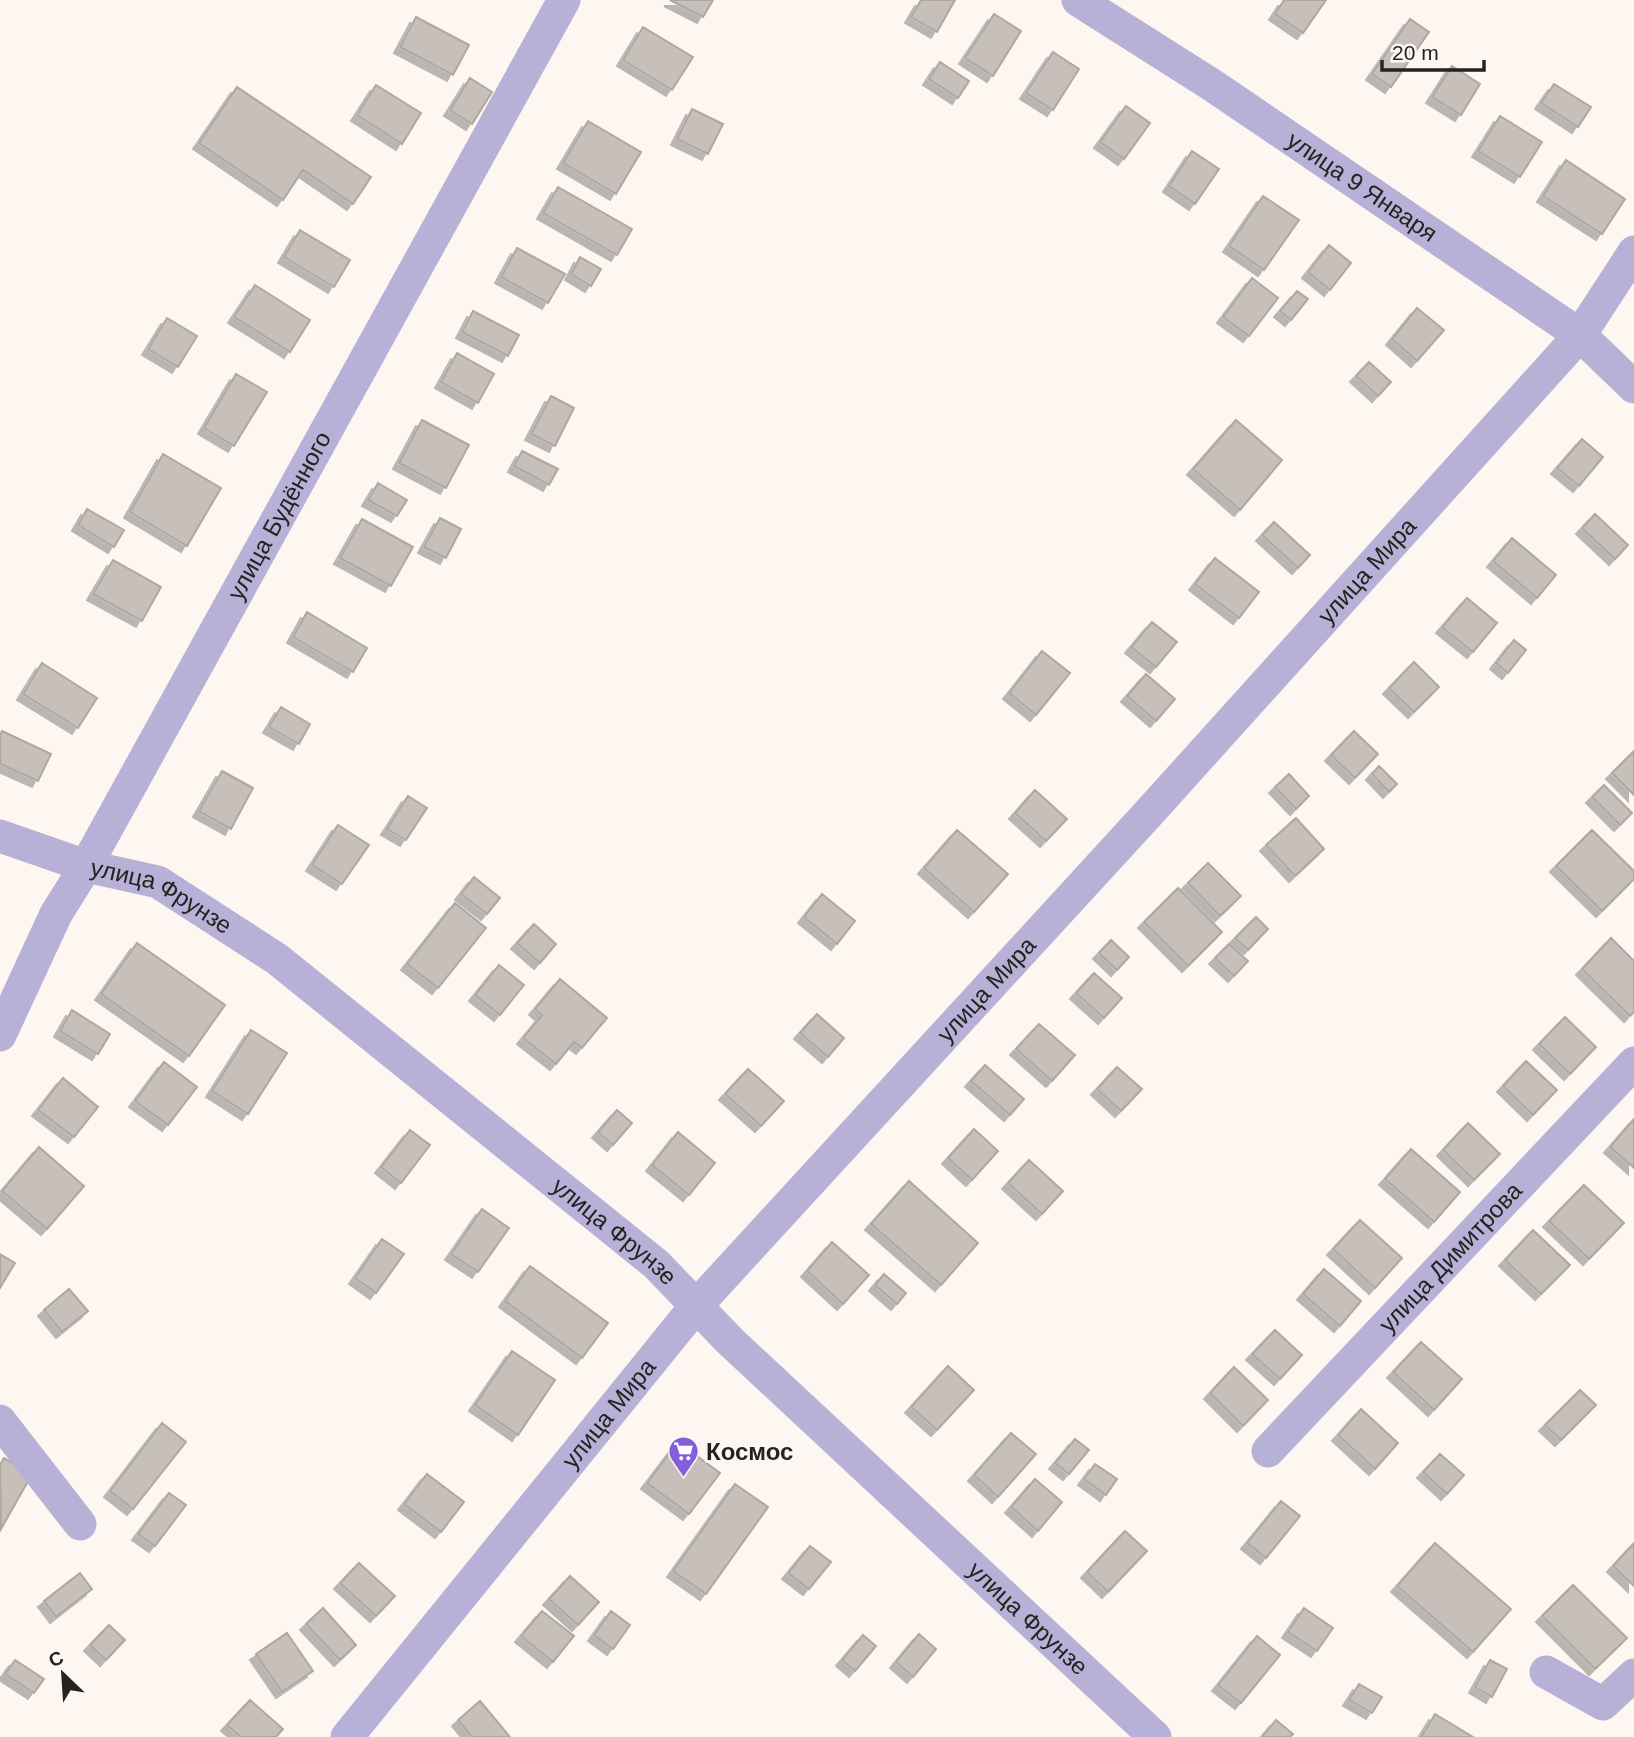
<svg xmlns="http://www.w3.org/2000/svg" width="1634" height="1737" viewBox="0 0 1634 1737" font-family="Arial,sans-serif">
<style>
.building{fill:#c6bfba;stroke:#aea7a2;stroke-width:2;filter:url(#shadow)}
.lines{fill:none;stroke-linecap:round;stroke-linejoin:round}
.minor{stroke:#b7b0d7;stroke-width:33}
.labels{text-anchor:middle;stroke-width:6;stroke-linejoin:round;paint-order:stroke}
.street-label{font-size:24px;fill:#252220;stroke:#fef7f1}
.poi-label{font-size:24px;font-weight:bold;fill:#252220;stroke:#fef7f1;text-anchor:start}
</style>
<defs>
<filter id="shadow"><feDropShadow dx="-6" dy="6" stdDeviation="0" flood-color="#0004"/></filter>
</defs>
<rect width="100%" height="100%" fill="#fef7f1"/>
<path class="building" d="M 670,0 L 713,0 L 703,17 Z
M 921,0 L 955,0 L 937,32 L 911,17 Z
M 1284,0 L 1326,0 L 1303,33 L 1275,14 Z
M 994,14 L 1021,31 L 993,76 L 965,58 Z
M 416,17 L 469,45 L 453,75 L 400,47 Z
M 1410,19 L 1429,32 L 1391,87 L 1372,74 Z
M 643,27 L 693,57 L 672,90 L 623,60 Z
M 1053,52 L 1079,69 L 1053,110 L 1026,93 Z
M 940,62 L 969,81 L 958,98 L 929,79 Z
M 1452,66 L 1480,84 L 1461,115 L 1432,97 Z
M 470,78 L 492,92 L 472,124 L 450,110 Z
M 1554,84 L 1591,107 L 1578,127 L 1541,103 Z
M 376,85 L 421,113 L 402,144 L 357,115 Z
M 237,87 L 371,177 L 353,204 L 303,170 L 283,200 L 199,143 Z
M 1126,106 L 1150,123 L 1124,159 L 1100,142 Z
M 692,109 L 723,124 L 708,154 L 677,139 Z
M 1500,116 L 1542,142 L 1520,177 L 1478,151 Z
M 588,121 L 641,152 L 616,194 L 563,163 Z
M 1192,151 L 1219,169 L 1195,204 L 1169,186 Z
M 1566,160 L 1625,199 L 1602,234 L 1543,196 Z
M 558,187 L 632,229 L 617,255 L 543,213 Z
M 1263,196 L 1299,220 L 1264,270 L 1229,246 Z
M 300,230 L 350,260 L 334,287 L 284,257 Z
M 1329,245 L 1351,263 L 1330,290 L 1308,272 Z
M 517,248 L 565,274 L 548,303 L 501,277 Z
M 580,257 L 601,269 L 591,286 L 571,274 Z
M 1252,278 L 1278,298 L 1249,336 L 1223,317 Z
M 255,285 L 310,320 L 290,352 L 234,317 Z
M 1297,291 L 1308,299 L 1291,320 L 1280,311 Z
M 1417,308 L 1444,330 L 1417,361 L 1392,339 Z
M 473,311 L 519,335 L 508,356 L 462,332 Z
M 167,318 L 197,336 L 178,367 L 148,349 Z
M 457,353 L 494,374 L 478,403 L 441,382 Z
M 1369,362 L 1391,382 L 1378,396 L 1356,376 Z
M 236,374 L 267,392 L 234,446 L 204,428 Z
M 551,396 L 574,408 L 555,446 L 531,434 Z
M 422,420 L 469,445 L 446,488 L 399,463 Z
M 1236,420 L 1282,460 L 1240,510 L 1193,469 Z
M 1582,439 L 1603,457 L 1579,486 L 1557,468 Z
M 522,451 L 558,469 L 549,485 L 514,466 Z
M 163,454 L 221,488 L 187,546 L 130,512 Z
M 378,483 L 407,500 L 397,516 L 368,500 Z
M 87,509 L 124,530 L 114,547 L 78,525 Z
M 1595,514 L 1628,545 L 1615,559 L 1582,528 Z
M 440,518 L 461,529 L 446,558 L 424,547 Z
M 362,519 L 413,547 L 391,586 L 340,558 Z
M 1274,522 L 1310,555 L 1298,568 L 1262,535 Z
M 1512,538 L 1556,575 L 1537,598 L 1493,561 Z
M 1215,558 L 1259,592 L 1239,618 L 1195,584 Z
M 113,560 L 161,587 L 142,621 L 93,594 Z
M 1467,598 L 1497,623 L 1473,652 L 1442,627 Z
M 307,612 L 367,648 L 353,672 L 293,637 Z
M 1152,622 L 1177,642 L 1156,667 L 1131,647 Z
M 1514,640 L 1526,650 L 1508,673 L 1496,663 Z
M 1042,651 L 1070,673 L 1036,715 L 1009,693 Z
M 1414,662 L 1439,687 L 1414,712 L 1389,688 Z
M 42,663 L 97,698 L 78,728 L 23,694 Z
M 1146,674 L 1175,699 L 1156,721 L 1127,696 Z
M 281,707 L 310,724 L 299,744 L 269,727 Z
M 2,731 L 51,754 L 38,781 L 0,764 L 0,735 Z
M 1354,731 L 1378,754 L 1355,778 L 1331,755 Z
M 1634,751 L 1634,795 L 1612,773 Z
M 1379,766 L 1397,784 L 1389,792 L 1372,774 Z
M 222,771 L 253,788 L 231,829 L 199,811 Z
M 1289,774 L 1309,796 L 1296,809 L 1275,787 Z
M 1604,785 L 1632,813 L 1620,825 L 1592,797 Z
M 1035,790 L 1067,819 L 1046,841 L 1015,813 Z
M 408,796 L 427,808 L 406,840 L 387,829 Z
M 1296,818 L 1324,849 L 1295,876 L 1266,845 Z
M 338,825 L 369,845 L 342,884 L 312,865 Z
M 957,830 L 1008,874 L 974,912 L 924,868 Z
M 1592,830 L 1634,871 L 1634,879 L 1602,911 L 1556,866 Z
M 1208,863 L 1241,896 L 1220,916 L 1188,883 Z
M 474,877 L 500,898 L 487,914 L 461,894 Z
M 1178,888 L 1222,932 L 1188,966 L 1144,922 Z
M 822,894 L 855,921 L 837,944 L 804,917 Z
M 455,903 L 486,928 L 438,988 L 407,964 Z
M 1256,917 L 1268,929 L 1248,950 L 1235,938 Z
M 534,924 L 556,944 L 540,963 L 517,943 Z
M 1611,938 L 1634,961 L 1634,1012 L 1630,1016 L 1582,969 Z
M 1111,940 L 1129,957 L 1117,970 L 1099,953 Z
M 137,943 L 225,1005 L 189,1056 L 101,994 Z
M 1229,944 L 1248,961 L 1234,976 L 1215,958 Z
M 499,965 L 524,985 L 500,1015 L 475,995 Z
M 1094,973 L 1122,998 L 1104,1018 L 1076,993 Z
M 560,979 L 607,1018 L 582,1048 L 574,1042 L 556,1064 L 523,1038 L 542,1015 L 535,1009 Z
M 72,1010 L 110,1034 L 98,1054 L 60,1031 Z
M 817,1014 L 844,1038 L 828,1057 L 800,1033 Z
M 1565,1017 L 1596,1047 L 1570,1074 L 1539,1044 Z
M 1039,1024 L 1075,1055 L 1052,1081 L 1016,1049 Z
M 251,1030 L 287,1053 L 248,1114 L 212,1091 Z
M 1526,1061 L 1557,1090 L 1533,1115 L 1503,1086 Z
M 164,1062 L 197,1087 L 168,1125 L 135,1101 Z
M 985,1065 L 1024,1099 L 1010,1115 L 971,1081 Z
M 1117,1067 L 1142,1089 L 1121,1111 L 1097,1089 Z
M 748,1069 L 784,1101 L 761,1126 L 725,1094 Z
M 63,1078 L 98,1107 L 74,1137 L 38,1110 Z
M 617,1110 L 632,1123 L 613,1145 L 598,1132 Z
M 1634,1119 L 1634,1168 L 1610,1147 Z
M 1468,1123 L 1500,1154 L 1474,1180 L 1443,1150 Z
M 974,1129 L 998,1151 L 972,1180 L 948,1158 Z
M 410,1130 L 430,1145 L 401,1183 L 381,1167 Z
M 678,1132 L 715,1163 L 689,1195 L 652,1165 Z
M 39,1147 L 84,1186 L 47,1229 L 2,1191 Z
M 1411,1149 L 1460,1192 L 1434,1222 L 1385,1179 Z
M 1029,1160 L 1063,1191 L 1042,1214 L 1008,1183 Z
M 909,1181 L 978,1243 L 941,1285 L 871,1224 Z
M 1584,1185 L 1624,1223 L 1589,1259 L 1549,1221 Z
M 482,1209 L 509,1228 L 478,1272 L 451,1254 Z
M 1360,1220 L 1402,1258 L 1375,1288 L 1333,1249 Z
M 1533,1230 L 1570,1265 L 1541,1294 L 1505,1260 Z
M 382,1239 L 404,1254 L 376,1293 L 355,1278 Z
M 832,1242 L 869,1275 L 843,1304 L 807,1271 Z
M 0,1254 L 15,1263 L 0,1288 Z
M 530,1266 L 608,1323 L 582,1358 L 505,1301 Z
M 1324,1269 L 1361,1301 L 1340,1326 L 1303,1294 Z
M 884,1274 L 906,1293 L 897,1304 L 875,1285 Z
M 69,1289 L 88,1311 L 62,1332 L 44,1310 Z
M 1275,1330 L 1302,1355 L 1280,1379 L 1252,1354 Z
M 1421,1342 L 1462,1379 L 1434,1410 L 1393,1372 Z
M 512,1351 L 555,1380 L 518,1435 L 475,1405 Z
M 948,1366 L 974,1390 L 937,1430 L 911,1407 Z
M 1234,1367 L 1268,1400 L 1243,1426 L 1210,1393 Z
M 1580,1390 L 1596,1405 L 1561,1440 L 1545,1425 Z
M 1361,1409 L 1398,1443 L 1375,1469 L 1338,1435 Z
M 162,1423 L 186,1442 L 133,1509 L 110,1491 Z
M 1011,1433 L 1036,1454 L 998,1497 L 974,1475 Z
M 1075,1439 L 1089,1450 L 1069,1474 L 1055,1463 Z
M 678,1442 L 720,1473 L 689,1514 L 647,1483 Z
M 1440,1454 L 1464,1475 L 1447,1494 L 1423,1472 Z
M 4,1458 L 32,1474 L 1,1529 L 0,1465 Z
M 1095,1464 L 1117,1479 L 1106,1495 L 1084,1479 Z
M 427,1474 L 464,1502 L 441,1532 L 404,1504 Z
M 1035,1479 L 1062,1502 L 1038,1531 L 1011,1507 Z
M 735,1484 L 768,1507 L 706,1594 L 673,1571 Z
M 169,1493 L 186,1505 L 155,1546 L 138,1534 Z
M 1281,1501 L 1300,1516 L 1266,1558 L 1247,1543 Z
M 1125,1531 L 1147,1551 L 1108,1592 L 1087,1572 Z
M 1435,1543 L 1511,1609 L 1473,1652 L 1397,1586 Z
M 1634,1543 L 1634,1586 L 1613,1566 Z
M 810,1546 L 831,1562 L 809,1589 L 788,1573 Z
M 359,1563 L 395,1596 L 376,1616 L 340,1583 Z
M 80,1573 L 92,1589 L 56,1617 L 44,1601 Z
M 570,1576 L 599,1602 L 578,1625 L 549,1599 Z
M 1573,1585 L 1627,1638 L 1595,1669 L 1542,1616 Z
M 323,1608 L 356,1645 L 340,1660 L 306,1624 Z
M 1304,1608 L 1333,1628 L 1317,1651 L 1288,1632 Z
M 542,1611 L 574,1636 L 553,1662 L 521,1636 Z
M 611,1611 L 630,1625 L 613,1649 L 594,1635 Z
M 109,1625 L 125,1640 L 106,1660 L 90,1645 Z
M 287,1633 L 313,1671 L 282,1692 L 256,1654 Z
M 919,1634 L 936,1649 L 913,1677 L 896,1662 Z
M 863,1635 L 876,1646 L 855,1671 L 842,1660 Z
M 1257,1636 L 1280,1655 L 1241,1703 L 1218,1685 Z
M 15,1660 L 44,1679 L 34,1693 L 5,1674 Z
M 1490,1660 L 1507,1669 L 1492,1697 L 1475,1687 Z
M 1359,1684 L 1382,1697 L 1372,1713 L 1349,1700 Z
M 250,1700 L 283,1729 L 276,1737 L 241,1737 L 227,1725 Z
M 480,1701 L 510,1737 L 472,1737 L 458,1720 Z
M 1435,1714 L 1473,1737 L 1421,1737 Z
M 1276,1720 L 1293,1734 L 1290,1737 L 1262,1737 Z"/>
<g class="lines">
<g class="minor">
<path id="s1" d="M 1078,0 L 1212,85 L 1580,335 L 1634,387"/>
<path id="s2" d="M 0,836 L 86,866 L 158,882 L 277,959 L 656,1264 L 730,1341 L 1155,1737"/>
<path id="s3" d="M 0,1035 L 56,914 L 86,866 L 564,0"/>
<path d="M 0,1421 L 80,1524"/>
<path id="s4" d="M 1268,1451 L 1634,1063"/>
<path d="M 1546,1672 L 1603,1704 L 1634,1675"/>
<path id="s5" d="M 347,1737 L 696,1306 L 1146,816 L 1580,335 L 1634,252"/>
</g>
</g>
<defs>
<symbol id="supermarket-pin" viewBox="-11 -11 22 30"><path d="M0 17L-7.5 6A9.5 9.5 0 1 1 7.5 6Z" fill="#8360da" stroke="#fef7f1"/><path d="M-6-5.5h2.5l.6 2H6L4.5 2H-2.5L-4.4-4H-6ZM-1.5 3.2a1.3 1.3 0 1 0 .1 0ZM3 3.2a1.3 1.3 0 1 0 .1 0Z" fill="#fff"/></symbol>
</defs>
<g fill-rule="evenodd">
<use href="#supermarket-pin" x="666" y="1434" width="35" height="47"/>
</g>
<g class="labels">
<g class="street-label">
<text dy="8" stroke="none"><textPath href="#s1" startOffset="340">улица 9 Января</textPath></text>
<text dy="8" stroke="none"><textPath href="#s3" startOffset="590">улица Будённого</textPath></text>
<text dy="8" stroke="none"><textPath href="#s5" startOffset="1550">улица Мира</textPath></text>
<text dy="8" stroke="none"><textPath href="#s2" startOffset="173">улица Фрунзе</textPath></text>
<text dy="8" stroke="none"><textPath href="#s5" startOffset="984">улица Мира</textPath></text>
<text dy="8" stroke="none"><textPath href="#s2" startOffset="740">улица Фрунзе</textPath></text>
<text dy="8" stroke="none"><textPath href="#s4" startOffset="266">улица Димитрова</textPath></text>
<text dy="8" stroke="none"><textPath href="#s5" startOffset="416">улица Мира</textPath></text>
<text dy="8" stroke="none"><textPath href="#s2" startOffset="1307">улица Фрунзе</textPath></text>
</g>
<g class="poi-label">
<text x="706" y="1460">Космос</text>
</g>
</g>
<g transform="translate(63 1674) rotate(335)" stroke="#fef7f1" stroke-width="5" paint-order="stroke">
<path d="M0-5L12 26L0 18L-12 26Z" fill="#252220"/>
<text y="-10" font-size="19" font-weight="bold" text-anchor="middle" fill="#252220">С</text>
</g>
<path d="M1382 60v10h102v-10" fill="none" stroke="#252220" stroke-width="3.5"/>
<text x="1392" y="60" font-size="21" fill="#252220" stroke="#fef7f1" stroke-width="5" paint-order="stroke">20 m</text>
</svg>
